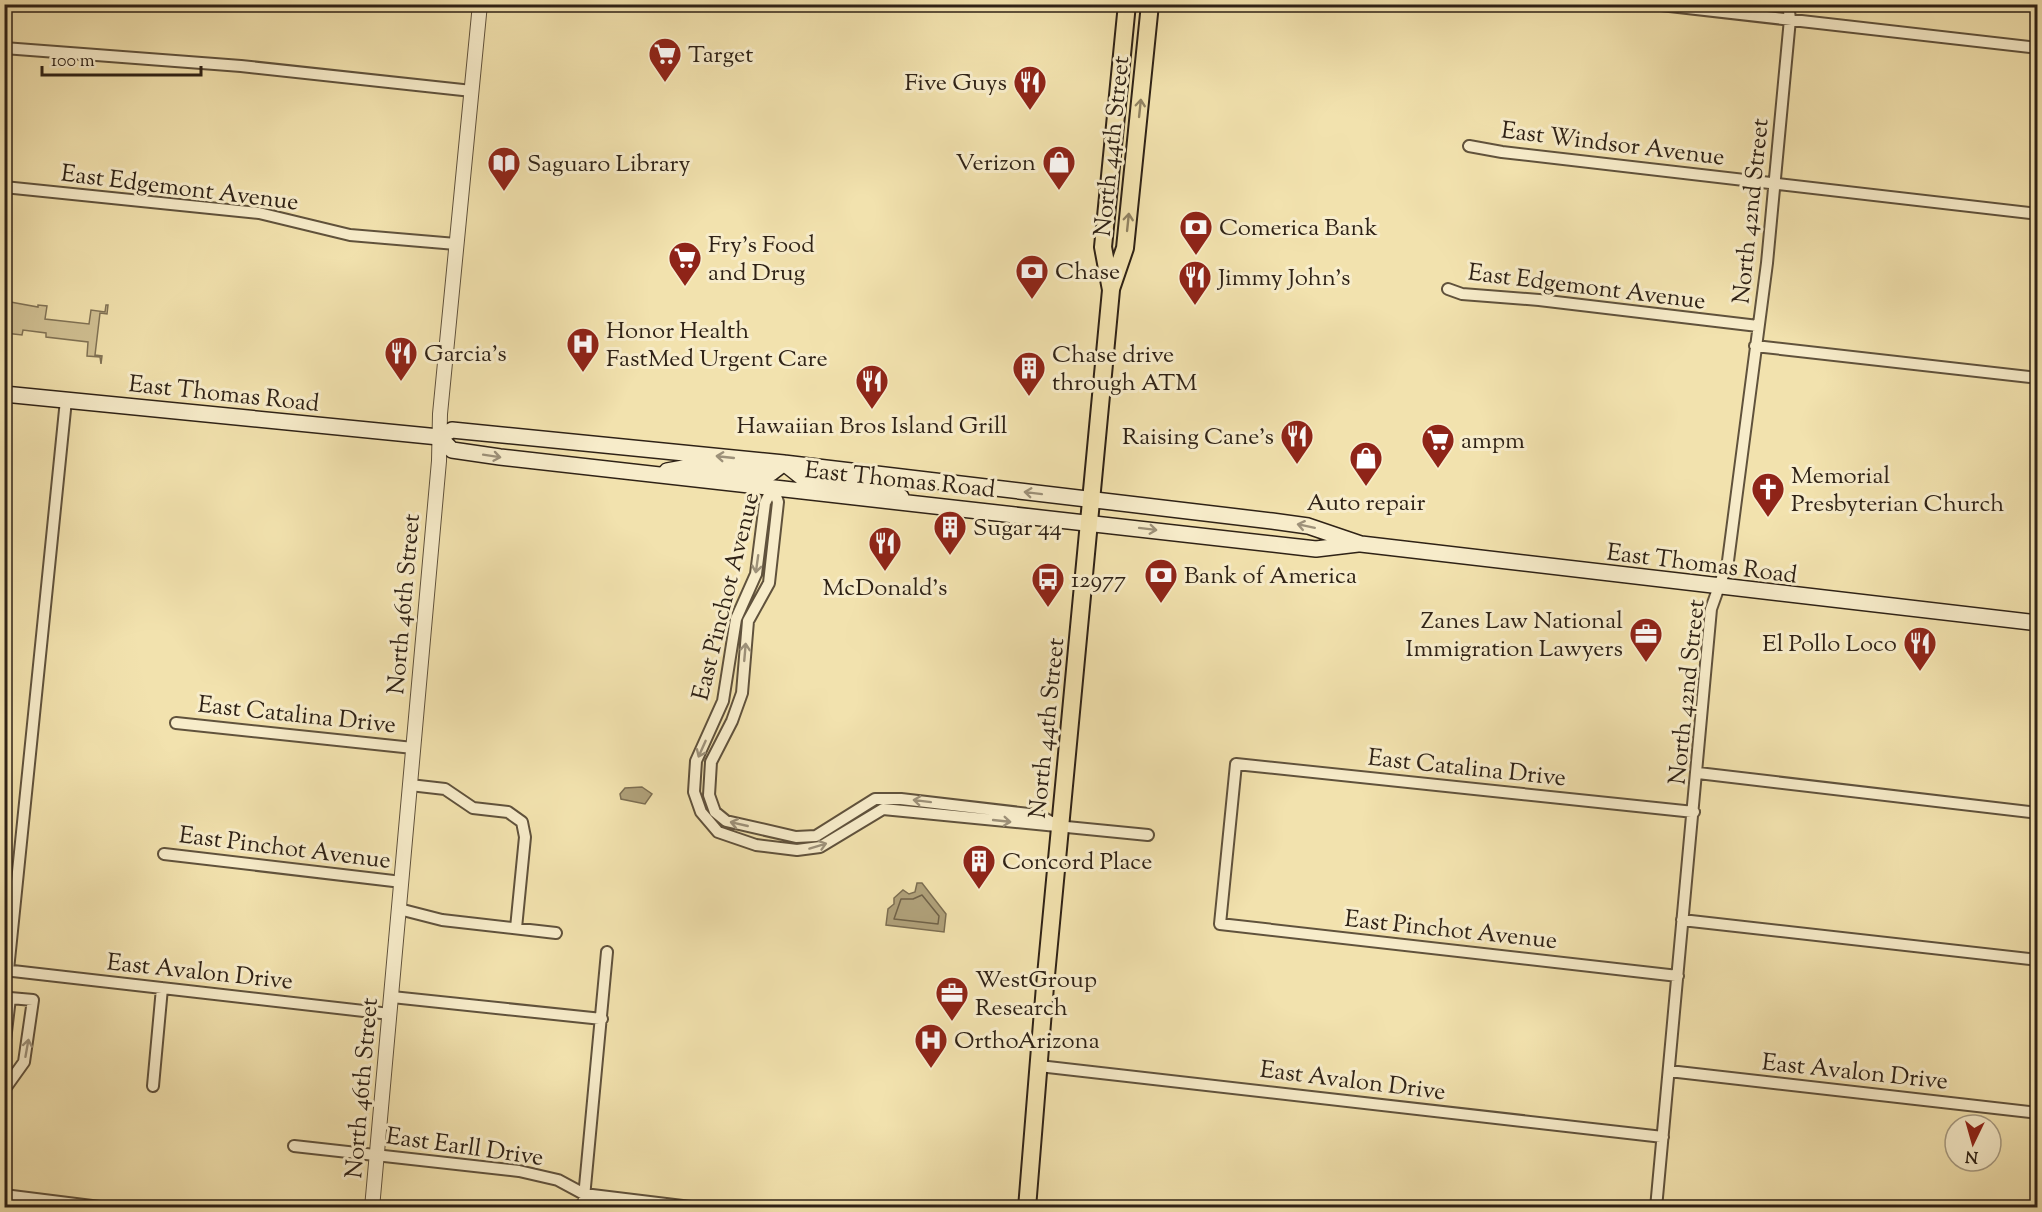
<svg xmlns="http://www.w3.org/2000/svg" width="2042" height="1212" viewBox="0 0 2042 1212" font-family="'Sorts Mill Goudy',serif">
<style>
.green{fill:#d1c194;stroke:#807255;stroke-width:1.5}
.water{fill:#b0a17a;stroke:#7c6e52;stroke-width:1.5}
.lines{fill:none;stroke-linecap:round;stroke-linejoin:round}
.shore{stroke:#706248;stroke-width:1.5}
.minor-casing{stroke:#60523c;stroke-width:14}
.tertiary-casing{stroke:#60523c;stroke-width:16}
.secondary-casing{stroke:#2f2216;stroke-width:18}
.primary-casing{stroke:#2f2216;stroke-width:20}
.minor{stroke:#f7ecca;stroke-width:10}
.tertiary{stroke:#f7ecca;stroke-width:14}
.secondary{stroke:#f7ecca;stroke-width:15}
.primary{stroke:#f2e2ae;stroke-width:16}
.oneway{stroke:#908262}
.oneway2{stroke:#9d9179}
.labels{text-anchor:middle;stroke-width:6;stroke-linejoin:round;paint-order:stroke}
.poi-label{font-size:24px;fill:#2f2216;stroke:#f7ecca;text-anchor:start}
.street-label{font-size:24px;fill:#2f2216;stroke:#f7ecca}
</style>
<rect width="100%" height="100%" fill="#f2e2ae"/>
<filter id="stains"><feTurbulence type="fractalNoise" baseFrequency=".00333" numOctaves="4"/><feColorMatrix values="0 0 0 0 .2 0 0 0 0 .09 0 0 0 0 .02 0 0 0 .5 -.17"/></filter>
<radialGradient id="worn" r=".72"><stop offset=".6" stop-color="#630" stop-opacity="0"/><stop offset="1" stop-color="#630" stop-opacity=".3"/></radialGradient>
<path class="green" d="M 5,301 L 38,307 L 38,305 L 47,306 L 45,319 L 89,324 L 91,310 L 105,312 L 106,305 L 108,305 L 107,314 L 100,313 L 95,355 L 102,356 L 101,364 L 100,357 L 87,356 L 88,342 L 46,337 L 46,333 L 23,330 L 22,335 L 5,333 Z"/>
<path class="water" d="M 642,787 L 652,794 L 645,804 L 621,799 L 620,794 L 625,788 Z
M 917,883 L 922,883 L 946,914 L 944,932 L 886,925 L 888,909 L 894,904 L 894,898 L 903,890 L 909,894 L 915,892 Z"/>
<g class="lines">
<path class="shore" d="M 922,895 L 939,916 L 938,924 L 894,919 L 901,899 L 913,899 Z"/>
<defs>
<path id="minor" d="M 1652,4 L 2038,48
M 4,48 L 241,66 L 472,91
M 1469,146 L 1502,152 L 2038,214
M 4,187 L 259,213 L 350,235 L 456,244
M 1448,289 L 1462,294 L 1539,300 L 1758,326
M 1755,346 L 2038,378
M 773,487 L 765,503 L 756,574 L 736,619 L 723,701 L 696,761 L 694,792 L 701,812 L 718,832 L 756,845 L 797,850 L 820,847 L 883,809 L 1148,835
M 773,487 L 778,502 L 769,583 L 748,621 L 742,693 L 732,721 L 711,762 L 709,795 L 715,812 L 726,821 L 796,837 L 816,836 L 875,799 L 901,799 L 1038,815 L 1055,824
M 176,723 L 413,748
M 1698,773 L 2038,813
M 410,785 L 445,789 L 473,808 L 508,812 L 522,822 L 525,837 L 516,928
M 164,854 L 402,882
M 399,909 L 442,920 L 556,933
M 1682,920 L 2038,960
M 4,970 L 390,1014
M 8,970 L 66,400
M 1678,976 L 1220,924 L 1236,764 L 1694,812
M 392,997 L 602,1019
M 4,1049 L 10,998 L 33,1000 L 24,1062 L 4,1090
M 1039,1066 L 1663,1137
M 1669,1071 L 2038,1113
M 153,1086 L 162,988
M 294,1146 L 519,1171 L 558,1180 L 584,1194 L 699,1208
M 4,1195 L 108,1208
M 583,1208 L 607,952
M 1656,1208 L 1711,609 L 1728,561 L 1767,263 L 1790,19 L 1788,4"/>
<path id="tertiary" d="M 372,1208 L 439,461 L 440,414 L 480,4"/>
<path id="secondary" d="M 4,394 L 439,437 L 452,430 L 784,463 L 1272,521 L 1308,526 L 1361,544 L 2038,623
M 439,437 L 452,450 L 500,457 L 1316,549 L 1358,544
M 784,463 L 803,478 L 880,487 L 901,497
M 667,471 L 689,467 L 763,474 L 771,473 L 784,463"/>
<path id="primary" d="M 1111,289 L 1125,248 L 1150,4
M 1027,1208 L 1045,986 L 1111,290 L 1103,247 L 1127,4"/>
</defs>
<use href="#minor" class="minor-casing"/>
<use href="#tertiary" class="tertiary-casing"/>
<use href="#secondary" class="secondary-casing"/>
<use href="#primary" class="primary-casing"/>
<use href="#minor" class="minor"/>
<use href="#tertiary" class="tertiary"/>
<use href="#secondary" class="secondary"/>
<use href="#primary" class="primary"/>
</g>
<defs><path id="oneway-shaft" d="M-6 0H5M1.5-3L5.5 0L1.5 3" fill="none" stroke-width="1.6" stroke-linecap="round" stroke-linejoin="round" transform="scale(1.5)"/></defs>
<g class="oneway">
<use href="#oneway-shaft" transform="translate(1140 108) rotate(-84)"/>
<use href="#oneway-shaft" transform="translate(1128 222) rotate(-84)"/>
</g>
<g class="oneway2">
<use href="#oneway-shaft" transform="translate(492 456) rotate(9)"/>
<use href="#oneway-shaft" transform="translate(725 457) rotate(-174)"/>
<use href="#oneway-shaft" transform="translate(1033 493) rotate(-173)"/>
<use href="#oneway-shaft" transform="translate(1306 526) rotate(-168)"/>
<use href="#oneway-shaft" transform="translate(1148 529) rotate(7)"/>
<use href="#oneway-shaft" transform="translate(757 564) rotate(98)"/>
<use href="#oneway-shaft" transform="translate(745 652) rotate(-85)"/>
<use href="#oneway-shaft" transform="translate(702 749) rotate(114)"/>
<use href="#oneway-shaft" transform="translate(922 801) rotate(-173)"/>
<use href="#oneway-shaft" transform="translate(1002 821) rotate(6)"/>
<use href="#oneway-shaft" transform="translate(739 824) rotate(-167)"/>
<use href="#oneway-shaft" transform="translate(818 846) rotate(-17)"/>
<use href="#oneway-shaft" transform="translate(27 1048) rotate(-80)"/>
</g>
<defs>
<symbol id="supermarket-pin" viewBox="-11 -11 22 30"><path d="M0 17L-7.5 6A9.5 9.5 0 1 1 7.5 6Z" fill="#8f2418" stroke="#f7ecca"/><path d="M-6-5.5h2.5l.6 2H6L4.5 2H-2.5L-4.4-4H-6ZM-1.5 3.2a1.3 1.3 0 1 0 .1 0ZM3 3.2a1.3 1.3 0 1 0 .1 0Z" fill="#fff"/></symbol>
<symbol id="restaurant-pin" viewBox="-11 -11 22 30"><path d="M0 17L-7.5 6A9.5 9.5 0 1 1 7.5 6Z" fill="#8f2418" stroke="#f7ecca"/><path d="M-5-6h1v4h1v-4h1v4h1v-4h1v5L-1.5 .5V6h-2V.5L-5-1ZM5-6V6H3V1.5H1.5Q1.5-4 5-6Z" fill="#fff"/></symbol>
<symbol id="shop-pin" viewBox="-11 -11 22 30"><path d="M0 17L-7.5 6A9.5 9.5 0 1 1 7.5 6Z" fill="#8f2418" stroke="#f7ecca"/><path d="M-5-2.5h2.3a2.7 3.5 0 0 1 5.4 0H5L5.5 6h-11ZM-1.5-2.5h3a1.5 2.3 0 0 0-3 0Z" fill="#fff"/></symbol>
<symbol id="library-pin" viewBox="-11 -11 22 30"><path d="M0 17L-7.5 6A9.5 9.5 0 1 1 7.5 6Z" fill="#8f2418" stroke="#f7ecca"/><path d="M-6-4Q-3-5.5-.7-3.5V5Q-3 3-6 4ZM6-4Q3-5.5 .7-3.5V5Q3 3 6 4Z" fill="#fff"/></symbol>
<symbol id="bank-pin" viewBox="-11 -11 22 30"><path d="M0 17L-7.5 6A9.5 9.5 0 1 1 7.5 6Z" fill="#8f2418" stroke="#f7ecca"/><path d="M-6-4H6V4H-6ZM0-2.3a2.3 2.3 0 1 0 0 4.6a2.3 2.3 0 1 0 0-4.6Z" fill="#fff"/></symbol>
<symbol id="hospital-pin" viewBox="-11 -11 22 30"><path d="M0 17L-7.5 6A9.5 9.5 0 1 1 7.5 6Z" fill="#8f2418" stroke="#f7ecca"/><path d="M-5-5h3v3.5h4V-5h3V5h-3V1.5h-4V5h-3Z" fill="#fff"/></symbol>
<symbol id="building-pin" viewBox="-11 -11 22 30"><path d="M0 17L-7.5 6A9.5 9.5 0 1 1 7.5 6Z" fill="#8f2418" stroke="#f7ecca"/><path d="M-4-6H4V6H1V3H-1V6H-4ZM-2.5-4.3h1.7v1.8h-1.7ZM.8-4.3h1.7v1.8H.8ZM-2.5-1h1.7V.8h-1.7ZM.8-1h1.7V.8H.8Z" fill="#fff"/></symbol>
<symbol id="church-pin" viewBox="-11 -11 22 30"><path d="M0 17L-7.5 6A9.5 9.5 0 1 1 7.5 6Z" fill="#8f2418" stroke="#f7ecca"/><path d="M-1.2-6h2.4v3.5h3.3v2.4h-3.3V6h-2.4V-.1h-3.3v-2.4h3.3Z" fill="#fff"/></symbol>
<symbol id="bus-pin" viewBox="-11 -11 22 30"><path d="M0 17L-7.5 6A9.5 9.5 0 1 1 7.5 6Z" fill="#8f2418" stroke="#f7ecca"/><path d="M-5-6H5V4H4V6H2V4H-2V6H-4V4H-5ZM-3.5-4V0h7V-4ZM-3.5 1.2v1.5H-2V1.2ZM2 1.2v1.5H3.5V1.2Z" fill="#fff"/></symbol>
<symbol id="office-pin" viewBox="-11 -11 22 30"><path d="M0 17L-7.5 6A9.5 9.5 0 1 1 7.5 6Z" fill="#8f2418" stroke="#f7ecca"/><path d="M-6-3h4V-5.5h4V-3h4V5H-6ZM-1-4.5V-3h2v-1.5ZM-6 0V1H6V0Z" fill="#fff"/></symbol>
</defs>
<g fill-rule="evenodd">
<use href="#supermarket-pin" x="646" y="35" width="38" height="52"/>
<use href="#restaurant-pin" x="1011" y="63" width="38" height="52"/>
<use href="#shop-pin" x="1040" y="143" width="38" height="52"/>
<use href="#library-pin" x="485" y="144" width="38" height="52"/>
<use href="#bank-pin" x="1177" y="208" width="38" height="52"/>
<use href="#supermarket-pin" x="666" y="239" width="38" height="52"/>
<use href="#bank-pin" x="1013" y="252" width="38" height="52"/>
<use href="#restaurant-pin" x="1176" y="258" width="38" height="52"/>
<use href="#hospital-pin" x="564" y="325" width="38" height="52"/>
<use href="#restaurant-pin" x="382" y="334" width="38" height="52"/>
<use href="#building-pin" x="1010" y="349" width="38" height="52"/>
<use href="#restaurant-pin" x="853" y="362" width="38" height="52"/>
<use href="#restaurant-pin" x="1278" y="417" width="38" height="52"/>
<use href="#supermarket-pin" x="1419" y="421" width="38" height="52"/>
<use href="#shop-pin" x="1347" y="439" width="38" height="52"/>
<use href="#church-pin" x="1749" y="470" width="38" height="52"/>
<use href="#building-pin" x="931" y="508" width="38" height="52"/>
<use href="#restaurant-pin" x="866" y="524" width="38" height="52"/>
<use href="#bank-pin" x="1142" y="556" width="38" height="52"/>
<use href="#bus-pin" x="1029" y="560" width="38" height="52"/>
<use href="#office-pin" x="1627" y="615" width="38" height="52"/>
<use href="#restaurant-pin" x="1901" y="624" width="38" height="52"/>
<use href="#building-pin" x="960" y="842" width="38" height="52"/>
<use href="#office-pin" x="933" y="974" width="38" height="52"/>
<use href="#hospital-pin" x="912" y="1021" width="38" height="52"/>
</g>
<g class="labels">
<g class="poi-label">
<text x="688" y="62">Target</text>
<text x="1007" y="90" text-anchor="end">Five Guys</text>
<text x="1036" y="170" text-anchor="end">Verizon</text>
<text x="527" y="171">Saguaro Library</text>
<text x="1219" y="235">Comerica Bank</text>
<text x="708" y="252">Fry's Food<tspan x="708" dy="28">and Drug</tspan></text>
<text x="1055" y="279">Chase</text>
<text x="1218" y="285">Jimmy John's</text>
<text x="606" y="338">Honor Health<tspan x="606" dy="28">FastMed Urgent Care</tspan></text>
<text x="424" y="361">Garcia's</text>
<text x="1052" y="362">Chase drive<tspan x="1052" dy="28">through ATM</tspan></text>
<text x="872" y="433" text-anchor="middle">Hawaiian Bros Island Grill</text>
<text x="1274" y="444" text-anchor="end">Raising Cane's</text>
<text x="1461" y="448">ampm</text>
<text x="1791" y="483">Memorial<tspan x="1791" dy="28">Presbyterian Church</tspan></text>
<text x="1366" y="510" text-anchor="middle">Auto repair</text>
<text x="973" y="535">Sugar 44</text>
<text x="1184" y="583">Bank of America</text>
<text x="1071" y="587">12977</text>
<text x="885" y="595" text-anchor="middle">McDonald's</text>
<text x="1623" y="628" text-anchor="end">Zanes Law National<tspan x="1623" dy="28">Immigration Lawyers</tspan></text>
<text x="1897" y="651" text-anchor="end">El Pollo Loco</text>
<text x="1002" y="869">Concord Place</text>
<text x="975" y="987">WestGroup<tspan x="975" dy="28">Research</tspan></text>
<text x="954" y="1048">OrthoArizona</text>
</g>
<g class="street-label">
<text transform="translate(1613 143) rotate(7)" y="8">East Windsor Avenue</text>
<text transform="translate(1111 146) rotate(-84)" y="8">North 44th Street</text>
<text transform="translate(180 187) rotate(7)" y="8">East Edgemont Avenue</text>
<text transform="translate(1750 211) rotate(-84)" y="8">North 42nd Street</text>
<text transform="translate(1587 286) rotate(7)" y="8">East Edgemont Avenue</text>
<text transform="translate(224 393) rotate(6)" y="8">East Thomas Road</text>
<text transform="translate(900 479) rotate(6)" y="8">East Thomas Road</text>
<text transform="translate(1702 563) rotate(7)" y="8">East Thomas Road</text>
<text transform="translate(725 596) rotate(-76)" y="8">East Pinchot Avenue</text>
<text transform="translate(403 604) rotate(-85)" y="8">North 46th Street</text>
<text transform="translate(1686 692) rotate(-84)" y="8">North 42nd Street</text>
<text transform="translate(297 714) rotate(6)" y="8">East Catalina Drive</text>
<text transform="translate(1046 728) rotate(-84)" y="8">North 44th Street</text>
<text transform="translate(1467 767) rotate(6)" y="8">East Catalina Drive</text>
<text transform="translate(285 847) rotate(7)" y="8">East Pinchot Avenue</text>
<text transform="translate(1451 929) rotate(6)" y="8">East Pinchot Avenue</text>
<text transform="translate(200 971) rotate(6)" y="8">East Avalon Drive</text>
<text transform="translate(1855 1071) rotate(6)" y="8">East Avalon Drive</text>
<text transform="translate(1353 1080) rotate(7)" y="8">East Avalon Drive</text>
<text transform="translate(361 1088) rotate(-85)" y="8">North 46th Street</text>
<text transform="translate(465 1146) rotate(8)" y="8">East Earll Drive</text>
</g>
</g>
<rect width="2042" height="1212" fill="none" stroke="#f2e2ae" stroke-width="24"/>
<rect x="6" y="6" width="2030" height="1200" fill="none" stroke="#2f2216" stroke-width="3"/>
<rect x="12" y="12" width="2018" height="1188" fill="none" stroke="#2f2216" stroke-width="1.5"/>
<g transform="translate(1973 1143) rotate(185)"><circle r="28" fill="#f7ecca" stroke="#a79b82" stroke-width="1.5"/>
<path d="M0-4.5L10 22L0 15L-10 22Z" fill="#8f2418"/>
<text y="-9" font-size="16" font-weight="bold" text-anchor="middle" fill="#2f2216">N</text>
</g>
<path d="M42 66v9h159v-9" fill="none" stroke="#2f2216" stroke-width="3"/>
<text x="51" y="66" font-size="18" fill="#2f2216" stroke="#f7ecca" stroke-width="4.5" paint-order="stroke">100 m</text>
<rect width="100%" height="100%" filter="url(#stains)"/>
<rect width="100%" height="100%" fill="url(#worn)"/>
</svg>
